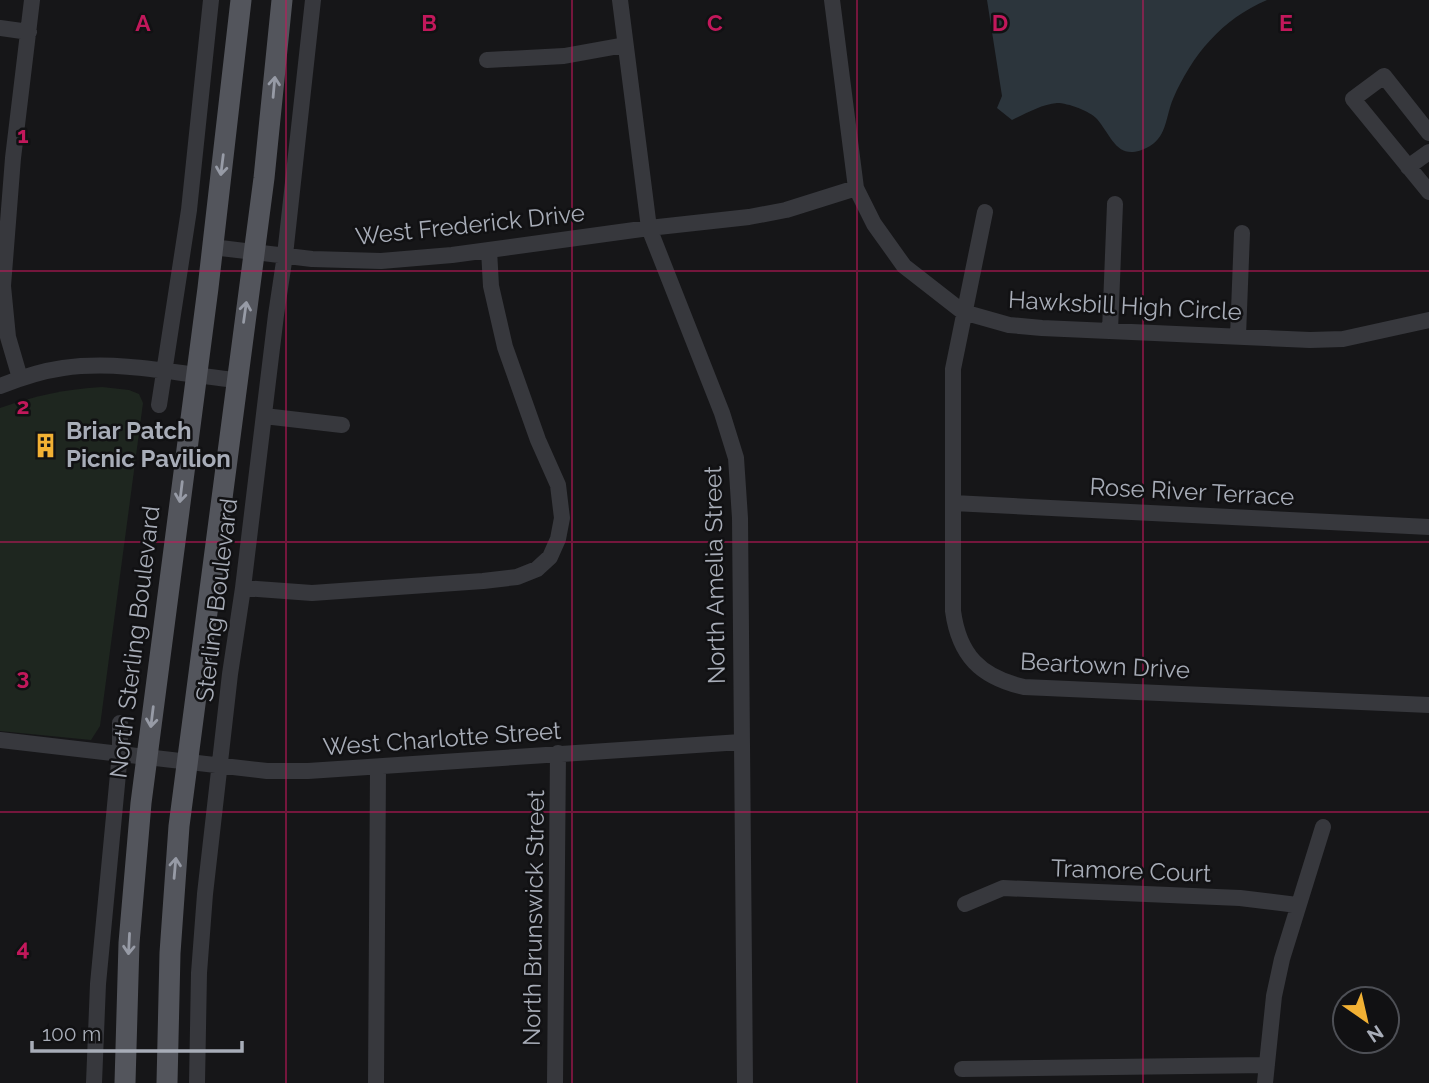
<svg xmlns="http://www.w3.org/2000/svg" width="1429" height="1083" viewBox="0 0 1429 1083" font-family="Raleway,sans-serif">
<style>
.green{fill:#1e261f}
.water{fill:#2c353c}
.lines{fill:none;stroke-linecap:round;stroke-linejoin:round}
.minor{stroke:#37383d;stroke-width:16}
.major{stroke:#53555c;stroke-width:21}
.oneway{stroke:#979ba6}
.grid{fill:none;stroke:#c2185b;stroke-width:2;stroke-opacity:0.55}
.labels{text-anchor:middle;stroke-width:5;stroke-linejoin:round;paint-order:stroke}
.street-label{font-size:24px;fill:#a8adb8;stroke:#111113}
.poi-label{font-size:24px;font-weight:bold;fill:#a8adb8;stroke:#111113;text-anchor:start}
.grid-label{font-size:23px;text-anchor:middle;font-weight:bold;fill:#c2185b;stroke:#111113;stroke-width:5;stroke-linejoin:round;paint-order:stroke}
</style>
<rect width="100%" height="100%" fill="#161618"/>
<path class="green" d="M 102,387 L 129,390 L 139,394 L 143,403 L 100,726 L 91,740 L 0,731 L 0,408 C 34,396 66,389 102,387 Z"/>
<path class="water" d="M 987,0 L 1267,0 C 1222,19 1192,55 1173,99 C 1166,115 1167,136 1150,146 C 1118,164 1113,138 1097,119 C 1090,111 1068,103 1057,103 C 1042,104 1025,114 1012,120 L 997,108 L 1002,96 Z"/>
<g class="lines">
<path class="minor" d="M 620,0 L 649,228 L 722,413 L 736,458 L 740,518 L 745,1083
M 832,0 L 856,188 L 874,224 L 904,266 L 963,312 L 1009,325 L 1042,328 L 1310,340 L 1343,339 L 1429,320
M 0,28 L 29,32
M 487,60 L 564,56 L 625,45
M 1429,133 L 1384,76 L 1353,99 L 1429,192
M 1408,167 L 1429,152
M 985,212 L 953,369 L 953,611 C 959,655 980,677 1024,687 L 1429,705
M 212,247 L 312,259 L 381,261 L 452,255 L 649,228 L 749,217 L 786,210 L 856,188
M 1110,331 L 1115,204
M 1238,336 L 1242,233
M 20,378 L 8,337 L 3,286 L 13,158 L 32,0
M 0,386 C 20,378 42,371 63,368 C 120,360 180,374 236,380
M 159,405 L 189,210 L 211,0
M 264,416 L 342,425
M 953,503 L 1429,527
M 243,588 L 312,593 L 483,581 L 517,577 L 537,569 L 550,557 L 558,539 L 562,518 L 558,485 L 538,440 L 505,347 L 491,286 L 489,250
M 0,740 L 267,771 L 308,771 L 741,742
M 965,904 L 1003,888 L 1240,898 L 1297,905
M 962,1069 L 1267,1065
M 94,1083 L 98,984 L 120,753 L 120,723
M 197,1083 L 199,973 L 205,894 L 230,674 L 243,588 L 276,315 L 285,255 L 313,0
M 376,1083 L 378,768
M 555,1083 L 558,753
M 1265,1083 L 1274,996 L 1282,959 L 1323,827"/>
<path class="major" d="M 125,1083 L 129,943 L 141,803 L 208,288 L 241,0
M 167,1083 L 170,953 L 179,826 L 264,178 L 282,0"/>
</g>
<defs><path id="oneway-shaft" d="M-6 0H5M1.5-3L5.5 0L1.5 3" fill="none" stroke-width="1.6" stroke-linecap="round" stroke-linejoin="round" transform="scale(1.75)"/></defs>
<g class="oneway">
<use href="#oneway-shaft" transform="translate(274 87) rotate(-85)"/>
<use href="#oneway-shaft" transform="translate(222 165) rotate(97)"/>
<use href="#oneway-shaft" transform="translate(245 312) rotate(-82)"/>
<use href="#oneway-shaft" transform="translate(181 492) rotate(97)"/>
<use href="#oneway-shaft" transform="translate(152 717) rotate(97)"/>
<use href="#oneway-shaft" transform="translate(175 868) rotate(-85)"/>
<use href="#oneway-shaft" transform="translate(129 944) rotate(93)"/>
</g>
<path class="grid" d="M 286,0 L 286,1083M 572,0 L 572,1083M 857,0 L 857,1083M 1143,0 L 1143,1083M 0,271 L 1429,271M 0,542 L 1429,542M 0,812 L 1429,812"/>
<defs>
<symbol id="building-bare" viewBox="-9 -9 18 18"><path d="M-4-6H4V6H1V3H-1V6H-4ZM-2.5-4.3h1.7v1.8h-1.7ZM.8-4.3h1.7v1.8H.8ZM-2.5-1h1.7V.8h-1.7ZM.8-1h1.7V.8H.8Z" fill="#f2b134" stroke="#111113" stroke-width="2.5" paint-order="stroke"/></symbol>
</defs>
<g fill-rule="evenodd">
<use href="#building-bare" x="28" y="428" width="35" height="35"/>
</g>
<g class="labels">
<g class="street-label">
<text transform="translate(470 225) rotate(-6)" y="8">West Frederick Drive</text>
<text transform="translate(1125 306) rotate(3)" y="8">Hawksbill High Circle</text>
<text transform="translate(1192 492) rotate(3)" y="8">Rose River Terrace</text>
<text transform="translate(715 575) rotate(-91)" y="8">North Amelia Street</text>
<text transform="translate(217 600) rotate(-83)" y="8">Sterling Boulevard</text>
<text transform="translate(135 642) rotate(-83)" y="8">North Sterling Boulevard</text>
<text transform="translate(1105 666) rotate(3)" y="8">Beartown Drive</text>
<text transform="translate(442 739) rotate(-4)" y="8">West Charlotte Street</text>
<text transform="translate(1131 871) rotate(2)" y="8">Tramore Court</text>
<text transform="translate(534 918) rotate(-89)" y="8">North Brunswick Street</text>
</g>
<g class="poi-label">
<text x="66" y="439">Briar Patch<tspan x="66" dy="28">Picnic Pavilion</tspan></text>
</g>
</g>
<g class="grid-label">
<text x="143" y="31">A</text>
<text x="429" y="31">B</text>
<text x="715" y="31">C</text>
<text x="1000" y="31">D</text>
<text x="1286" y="31">E</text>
<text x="23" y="143">1</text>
<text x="23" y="414">2</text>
<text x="23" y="685">3</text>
<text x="23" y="956">4</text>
</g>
<g transform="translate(1366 1020) rotate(146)"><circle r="33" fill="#111113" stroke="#4d4f55" stroke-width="2"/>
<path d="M0-5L12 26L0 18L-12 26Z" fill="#f2b134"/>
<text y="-10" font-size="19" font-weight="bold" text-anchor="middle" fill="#a8adb8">N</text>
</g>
<path d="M32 1041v10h210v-10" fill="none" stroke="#a8adb8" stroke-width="3.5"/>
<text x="42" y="1041" font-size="21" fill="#a8adb8" stroke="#111113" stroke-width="5" paint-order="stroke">100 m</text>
</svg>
